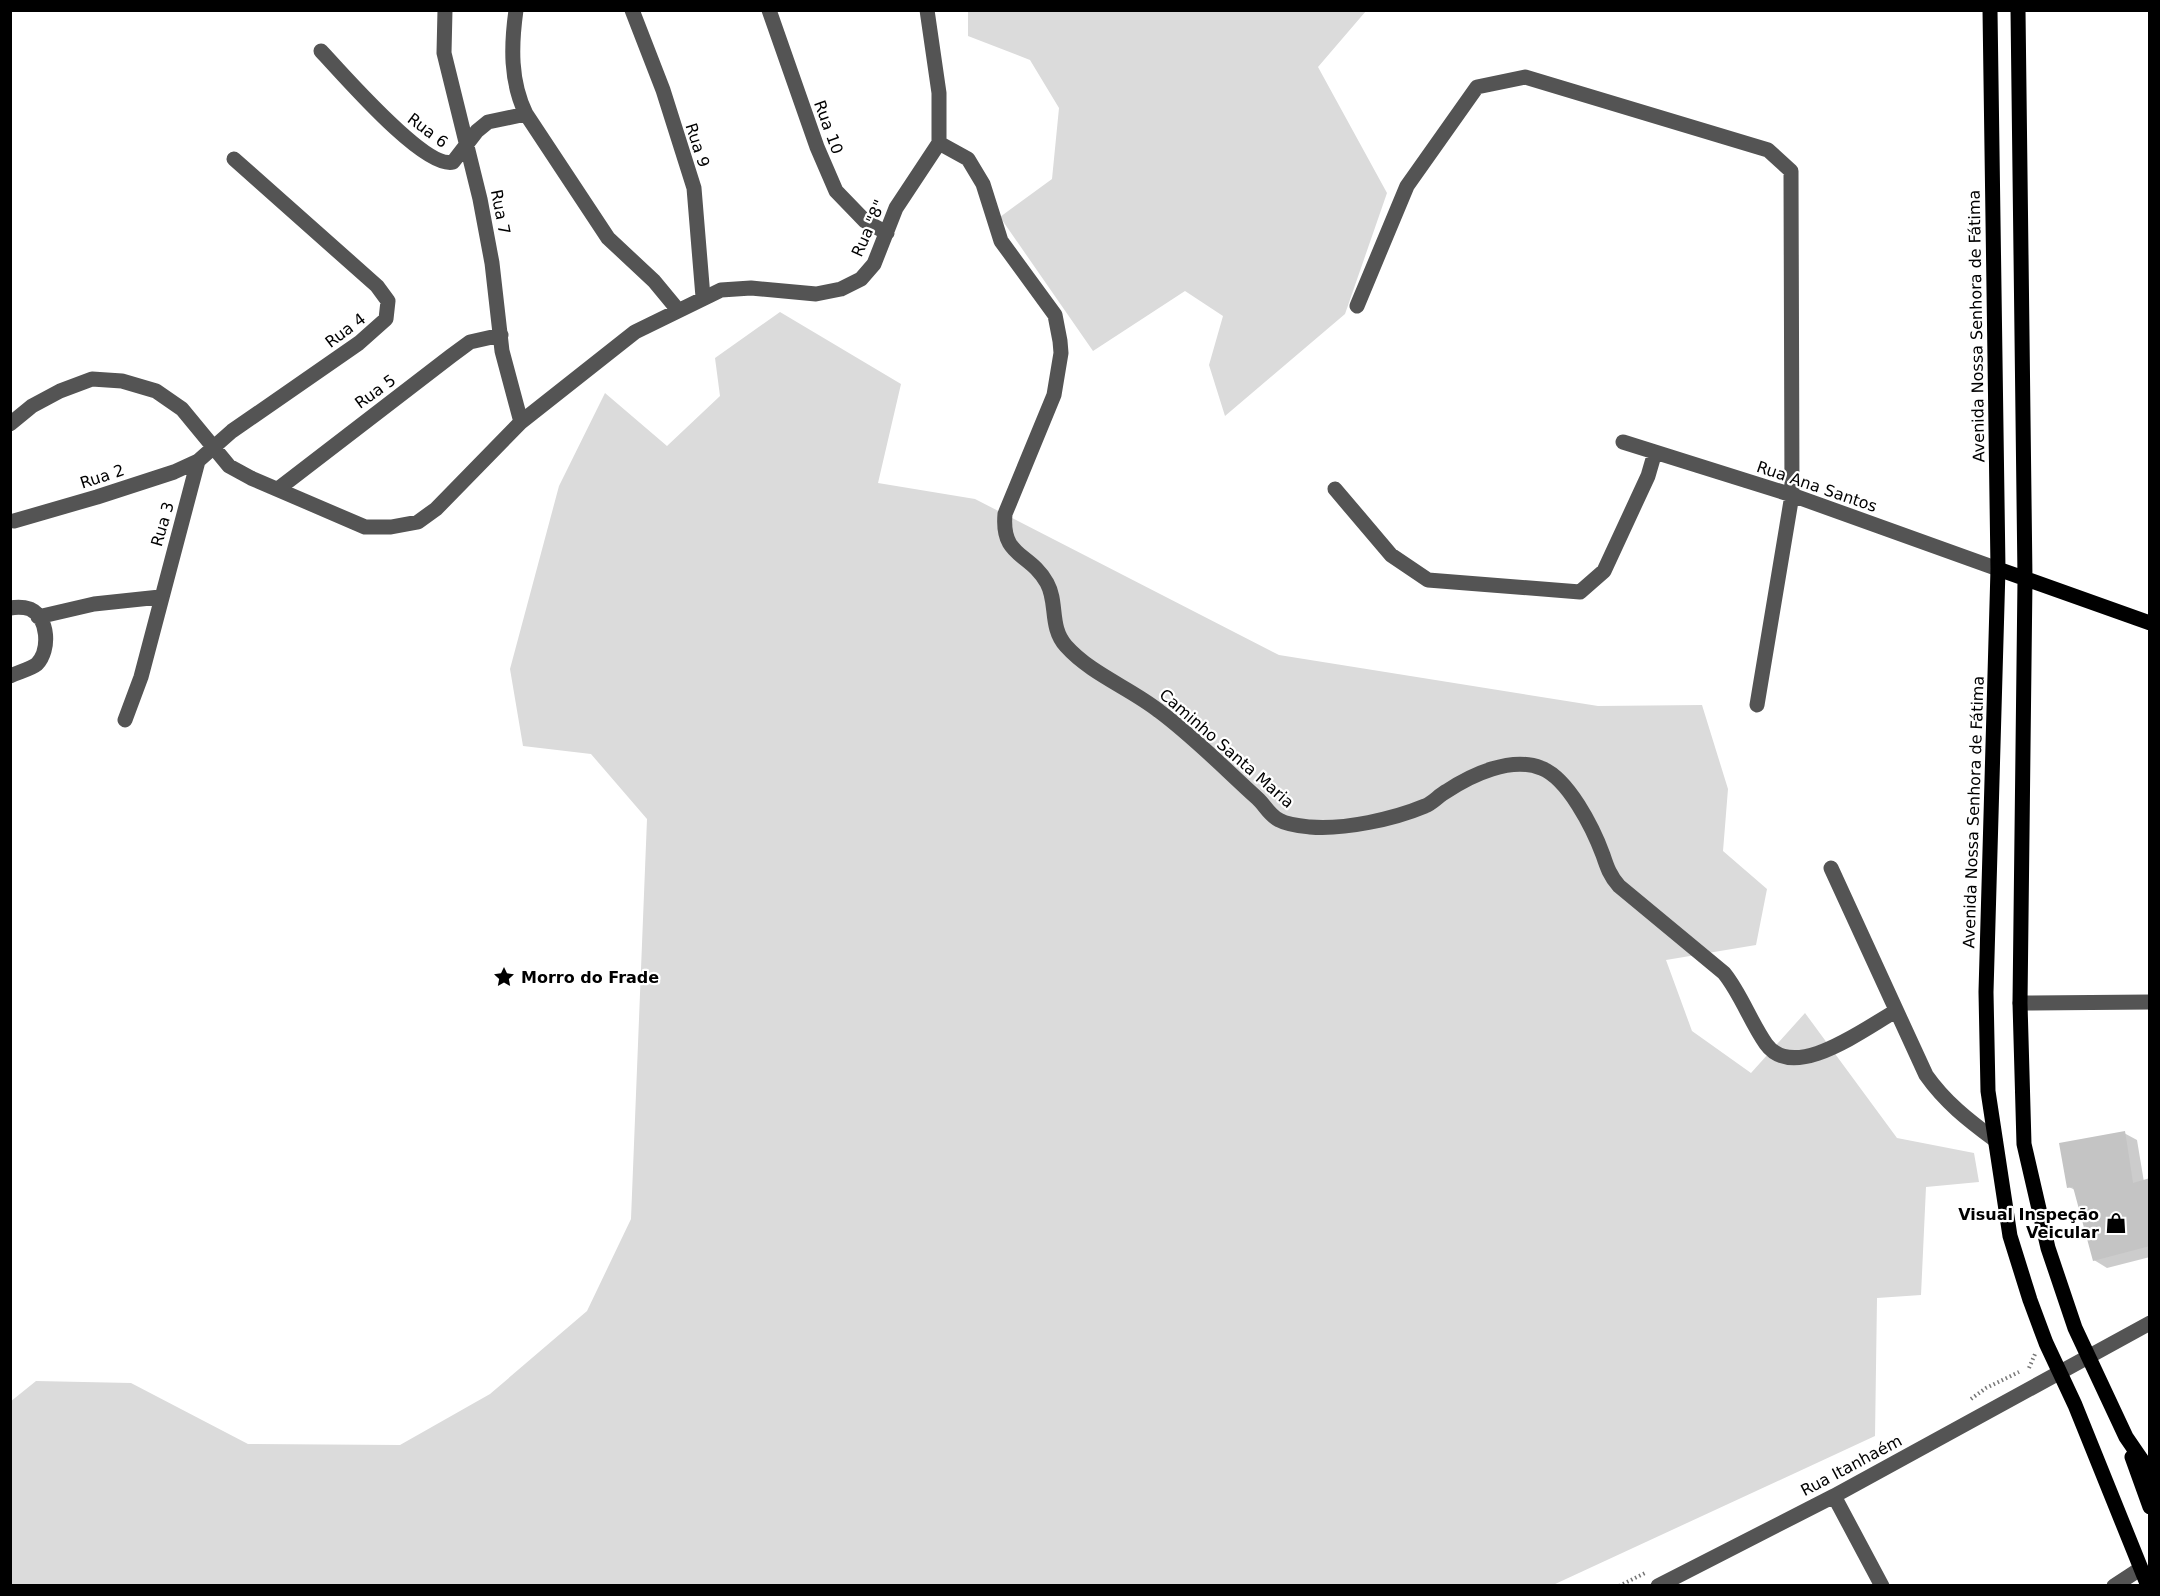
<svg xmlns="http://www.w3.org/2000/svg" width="2160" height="1596" viewBox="0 0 2160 1596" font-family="'DejaVu Sans',sans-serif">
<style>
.green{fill:#dbdbdb}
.shadow{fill:#0003}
.building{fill:#c4c4c4}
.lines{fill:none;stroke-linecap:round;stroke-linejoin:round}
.path{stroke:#767676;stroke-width:4;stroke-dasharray:1.5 3;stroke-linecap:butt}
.minor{stroke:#545454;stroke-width:15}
.major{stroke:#000;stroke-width:15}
.labels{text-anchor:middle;stroke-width:4.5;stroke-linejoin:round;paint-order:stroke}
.street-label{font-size:16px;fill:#000;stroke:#fff}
.poi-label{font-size:16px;font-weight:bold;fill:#000;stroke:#fff;text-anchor:start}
</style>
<rect width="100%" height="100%" fill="#fff"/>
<path class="green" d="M 968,11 L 1366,11 L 1318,67 L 1387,193 L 1345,314 L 1225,416 L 1209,365 L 1223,316 L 1185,291 L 1093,351 L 1000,217 L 1052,179 L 1059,108 L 1030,60 L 968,36 Z
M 780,312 L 901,384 L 878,483 L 975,499 L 1279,655 L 1598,706 L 1702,705 L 1728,789 L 1723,851 L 1767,889 L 1756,945 L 1666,960 L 1692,1031 L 1751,1073 L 1805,1013 L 1897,1138 L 1974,1153 L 1979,1182 L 1926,1187 L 1921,1295 L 1877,1298 L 1875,1436 L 1553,1585 L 11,1585 L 10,1402 L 36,1381 L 131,1383 L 248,1444 L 400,1445 L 490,1394 L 587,1311 L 631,1219 L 647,819 L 591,754 L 523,746 L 510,669 L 559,486 L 605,393 L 667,446 L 720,396 L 715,358 Z"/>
<path class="shadow" d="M 2124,1133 L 2137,1140 L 2144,1182 L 2150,1180 L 2150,1257 L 2107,1268 L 2094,1260 L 2075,1190 L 2069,1187 Z"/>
<path class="building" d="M 2125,1131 L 2133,1183 L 2150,1178 L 2150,1246 L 2093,1261 L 2073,1187 L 2067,1188 L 2059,1143 Z"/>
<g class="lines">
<path class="path" d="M 2029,1368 L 2035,1354
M 1971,1399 L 1986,1388 L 2019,1372
M 1619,1586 L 1647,1572"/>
<path class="minor" d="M 445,10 L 444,53 L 480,199 L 492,263 L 502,351 L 521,422
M 516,10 C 511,46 510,81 526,114 L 608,238 L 654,281 L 678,310
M 632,10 L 663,90 L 694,188 L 703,297
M 769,10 L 817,147 L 836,191 L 865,221 L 887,233
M 321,51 C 342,73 425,170 453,162 L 477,131 L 488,122 L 526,114
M 939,143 L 968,159 L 983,184 L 1001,241 L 1055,315 L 1060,341 L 1061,353 L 1054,395 L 1005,514 C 1001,558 1030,552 1047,583 C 1058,603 1049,627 1066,646 C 1091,674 1130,688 1159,711 C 1194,737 1225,769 1257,798 C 1265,805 1269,815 1279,820 C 1288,825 1300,826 1310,827 C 1344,830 1394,819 1425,806 C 1433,803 1439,795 1447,791 C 1471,775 1511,756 1541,768 C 1568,778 1593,828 1603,855 C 1607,867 1610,876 1619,886 L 1724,973 C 1741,994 1750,1021 1766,1044 C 1794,1083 1865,1028 1896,1011
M 1357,306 L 1407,186 L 1477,87 L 1525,77 L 1768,150 L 1791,171 L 1792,495 L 1757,705
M 10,424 L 32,406 L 60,391 L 92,379 L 122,381 L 156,391 L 182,409 L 229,466 L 251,478 L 365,527 L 391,527 L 418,522 L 436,509 L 521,422 L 635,332 L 721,290 L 751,288 L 816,294 L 841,289 L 861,279 L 874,264 L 896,208 L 939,143 L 939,93 L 927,10
M 1623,442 L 1792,495 L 1998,569
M 278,489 L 451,356 L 470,342 L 501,335
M 1335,489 L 1391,555 L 1428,580 L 1580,592 L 1604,571 L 1648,476 L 1655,452
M 14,521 L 97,497 L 174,472 L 198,461 L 232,431 L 359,343 L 386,319 L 388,301 L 377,286 L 234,159
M 10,608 C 16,607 24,607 30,609 C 49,618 50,650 37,664 C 31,669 18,672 10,676
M 38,617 L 94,604 L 160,597
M 125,720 L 141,677 L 198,461
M 1831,868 L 1926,1075 C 1945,1102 1968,1120 1995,1140
M 2020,1003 L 2150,1002
M 1834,1496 L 1882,1586
M 1658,1586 L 1834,1496 L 2150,1323
M 2114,1586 L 2140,1569"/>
<path class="major" d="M 1990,10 L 1998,569 L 1986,992 L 1988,1091 L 2010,1236 L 2030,1300 L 2046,1343 L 2075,1405 L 2148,1586
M 2018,10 L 2025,579 L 2020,1003 L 2024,1144 L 2048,1248 L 2075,1328 L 2126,1437 L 2150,1472
M 1998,569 L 2150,623
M 2132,1457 L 2150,1507"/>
</g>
<defs>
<symbol id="sight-bare" viewBox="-9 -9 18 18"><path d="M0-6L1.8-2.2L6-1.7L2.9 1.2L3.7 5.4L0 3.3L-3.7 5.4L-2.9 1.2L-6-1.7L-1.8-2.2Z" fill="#000" stroke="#fff" stroke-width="2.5" paint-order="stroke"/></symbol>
<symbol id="shop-bare" viewBox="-9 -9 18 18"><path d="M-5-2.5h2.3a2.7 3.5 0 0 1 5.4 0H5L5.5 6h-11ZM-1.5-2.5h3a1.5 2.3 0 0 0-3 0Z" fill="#000" stroke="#fff" stroke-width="2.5" paint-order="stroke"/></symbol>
</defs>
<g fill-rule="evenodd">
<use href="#sight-bare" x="489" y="962" width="30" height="30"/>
<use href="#shop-bare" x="2101" y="1208" width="30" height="30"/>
</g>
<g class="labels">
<g class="street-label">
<text transform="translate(829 127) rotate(70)" y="6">Rua 10</text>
<text transform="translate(428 130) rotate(37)" y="6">Rua 6</text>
<text transform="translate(698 145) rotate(72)" y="6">Rua 9</text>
<text transform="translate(501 212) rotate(79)" y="6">Rua 7</text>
<text transform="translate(868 228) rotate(-66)" y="6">Rua "8"</text>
<text transform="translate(1976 326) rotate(-91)" y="6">Avenida Nossa Senhora de Fátima</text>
<text transform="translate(345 330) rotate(-37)" y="6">Rua 4</text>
<text transform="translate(375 391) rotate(-36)" y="6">Rua 5</text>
<text transform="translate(102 476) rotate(-18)" y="6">Rua 2</text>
<text transform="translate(1817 486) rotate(19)" y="6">Rua Ana Santos</text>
<text transform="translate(162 524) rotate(-74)" y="6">Rua 3</text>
<text transform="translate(1227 748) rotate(41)" y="6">Caminho Santa Maria</text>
<text transform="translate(1973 812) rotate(-88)" y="6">Avenida Nossa Senhora de Fátima</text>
<text transform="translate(1851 1465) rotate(-28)" y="6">Rua Itanhaém</text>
</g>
<g class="poi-label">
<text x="521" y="983">Morro do Frade</text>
<text x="2099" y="1220" text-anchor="end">Visual Inspeção<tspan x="2099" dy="18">Veicular</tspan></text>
</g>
</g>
<rect width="2160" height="1596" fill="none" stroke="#000000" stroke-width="24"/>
</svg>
